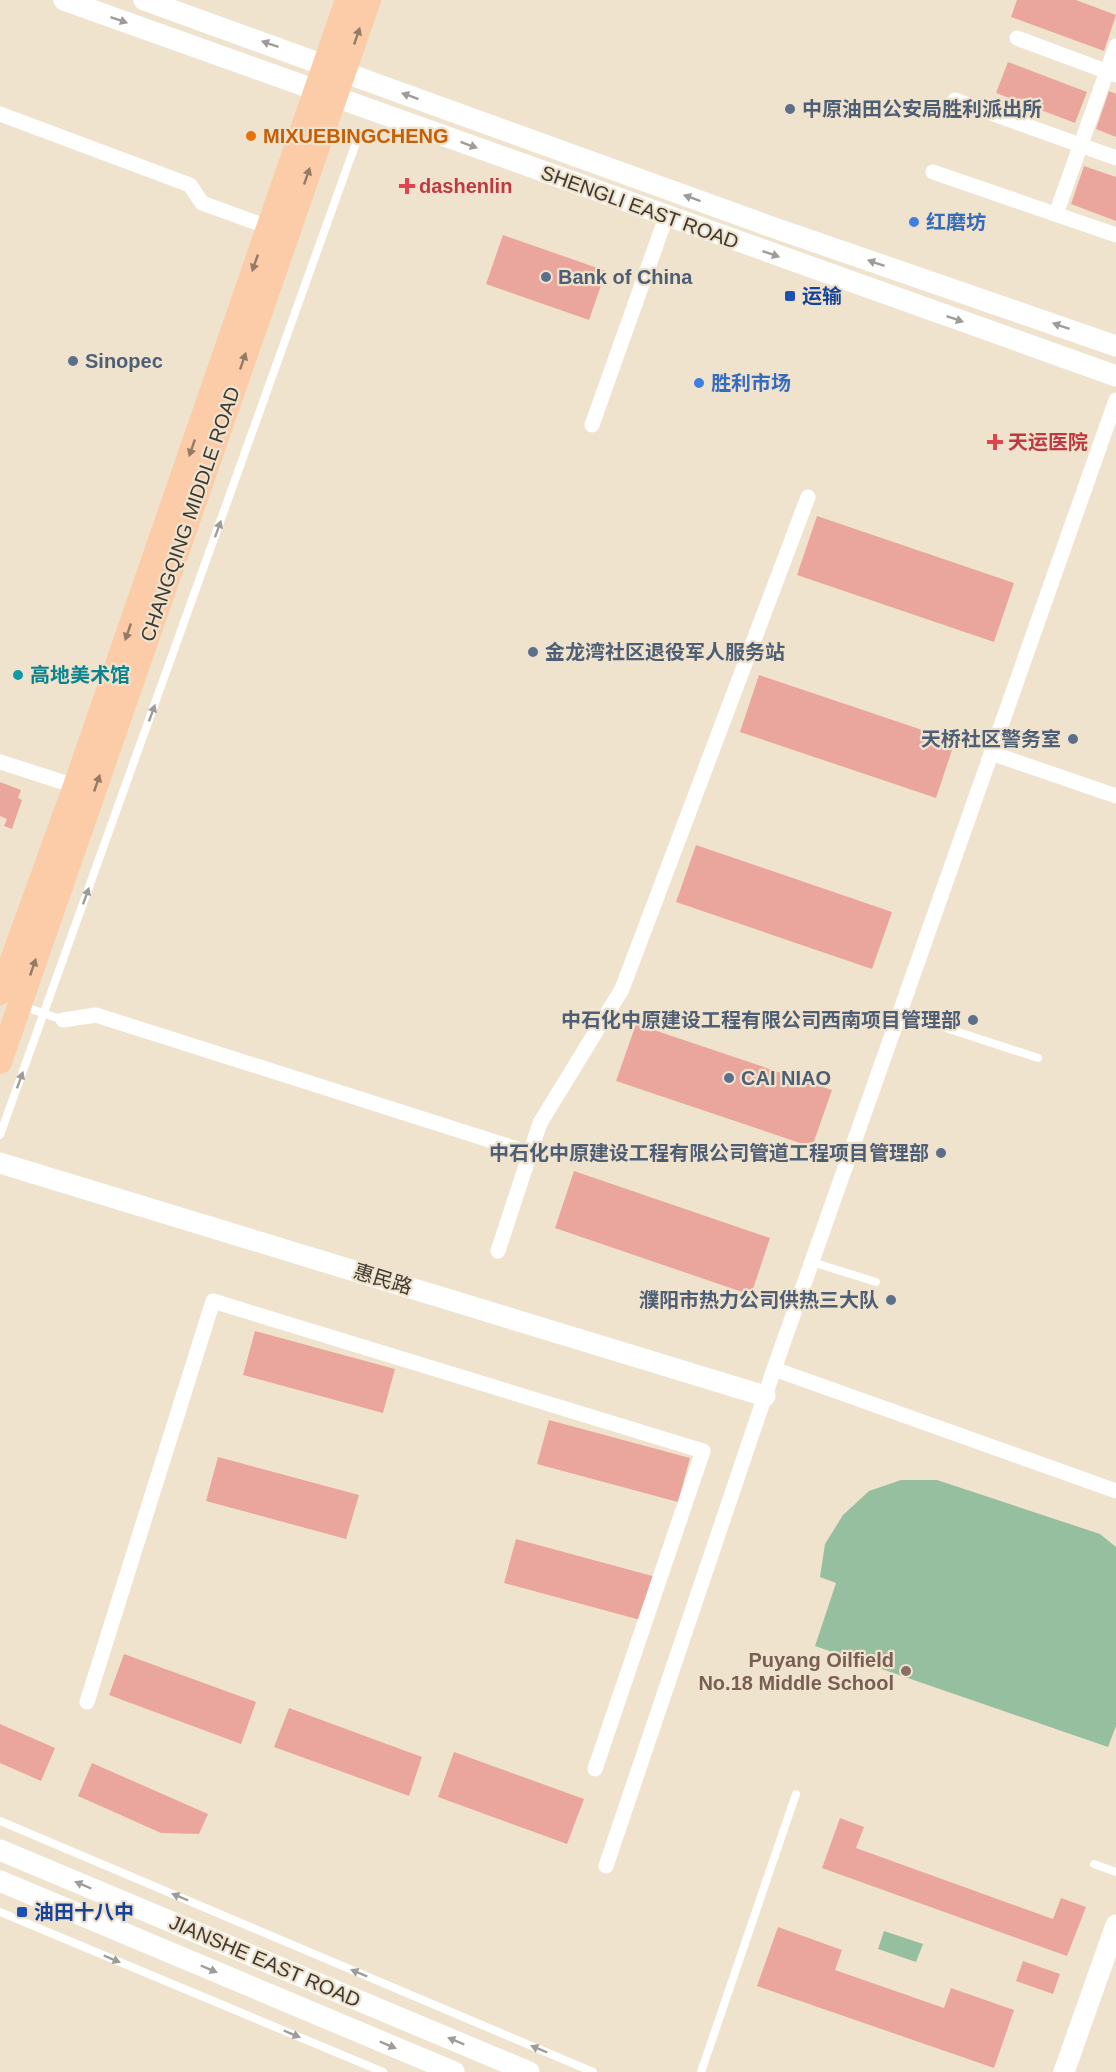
<svg xmlns="http://www.w3.org/2000/svg" width="1116" height="2072" viewBox="0 0 1116 2072" font-family="Arial,'Noto Sans SC',sans-serif">
<style>
.green{fill:#96bf9f}
.building{fill:#eaa69c}
.lines{fill:none;stroke-linecap:round;stroke-linejoin:round}
.lane{stroke:#fff;stroke-width:8}
.street{stroke:#fff;stroke-width:15}
.secondary{stroke:#fff;stroke-width:21}
.primary{stroke:#fccba7;stroke-width:24}
.oneway{fill:#9e9c98}
.oneway2{fill:#947b66}
.service-dot{fill:#5c6f8a;stroke:#f0e3ce;stroke-width:2}
.food-dot{fill:#e8710a;stroke:#f0e3ce;stroke-width:2}
.health-dot{fill:#e0444e;stroke:#f0e3ce;stroke-width:2}
.shop-dot{fill:#3f7fe0;stroke:#f0e3ce;stroke-width:2}
.transit-dot{fill:#1a4fb4;stroke:#f0e3ce;stroke-width:2}
.culture-dot{fill:#0f9aa8;stroke:#f0e3ce;stroke-width:2}
.education-dot{fill:#8d6e63;stroke:#f0e3ce;stroke-width:2}
.labels{text-anchor:middle;stroke-width:4.5;stroke-linejoin:round;paint-order:stroke}
.service-label{font-size:20px;font-weight:bold;fill:#4e5e75;stroke:#f0e3ce;text-anchor:start}
.food-label{font-size:20px;font-weight:bold;fill:#c56008;stroke:#f0e3ce;text-anchor:start}
.health-label{font-size:20px;font-weight:bold;fill:#be3a42;stroke:#f0e3ce;text-anchor:start}
.street-label{font-size:20px;fill:#3e3930;stroke:#f0e3ce}
.shop-label{font-size:20px;font-weight:bold;fill:#366cbe;stroke:#f0e3ce;text-anchor:start}
.transit-label{font-size:20px;font-weight:bold;fill:#164399;stroke:#f0e3ce;text-anchor:start}
.culture-label{font-size:20px;font-weight:bold;fill:#0d838f;stroke:#f0e3ce;text-anchor:start}
.education-label{font-size:20px;font-weight:bold;fill:#785e54;stroke:#f0e3ce;text-anchor:end}
</style>
<rect width="100%" height="100%" fill="#f0e3ce"/>
<path class="green" d="M 901,1480 L 937,1480 L 1100,1534 L 1116,1547 L 1116,1726 L 1108,1747 L 815,1646 L 836,1583 L 820,1577 L 825,1544 L 843,1515 L 869,1491 Z
M 884,1931 L 923,1944 L 916,1962 L 878,1949 Z"/>
<path class="building" d="M 1017,0 L 1076,0 L 1116,15 L 1104,51 L 1011,17 Z
M 1008,62 L 1087,92 L 1075,123 L 996,93 Z
M 1109,91 L 1116,94 L 1116,137 L 1096,129 Z
M 1084,166 L 1116,177 L 1116,221 L 1071,204 Z
M 503,235 L 606,271 L 589,320 L 486,284 Z
M 817,516 L 1014,583 L 994,642 L 797,575 Z
M 759,675 L 955,741 L 936,798 L 740,732 Z
M 0,782 L 21,790 L 18,798 L 22,800 L 12,829 L 4,826 L 7,819 L 0,816 Z
M 696,845 L 892,912 L 872,969 L 676,902 Z
M 636,1024 L 832,1090 L 812,1147 L 616,1081 Z
M 574,1171 L 770,1238 L 751,1295 L 555,1228 Z
M 255,1331 L 395,1369 L 383,1413 L 243,1375 Z
M 549,1420 L 690,1458 L 678,1502 L 537,1464 Z
M 218,1457 L 359,1495 L 346,1539 L 206,1501 Z
M 516,1539 L 656,1577 L 644,1621 L 504,1583 Z
M 124,1654 L 256,1702 L 241,1744 L 109,1695 Z
M 289,1708 L 422,1757 L 409,1796 L 274,1747 Z
M 0,1724 L 55,1748 L 41,1781 L 0,1763 Z
M 454,1752 L 584,1799 L 567,1844 L 438,1797 Z
M 92,1763 L 208,1814 L 199,1834 L 161,1833 L 78,1796 Z
M 840,1818 L 864,1827 L 856,1848 L 1053,1919 L 1061,1898 L 1086,1907 L 1067,1956 L 822,1868 Z
M 778,1927 L 842,1950 L 835,1970 L 944,2008 L 951,1988 L 1014,2010 L 994,2068 L 757,1986 Z
M 1023,1961 L 1060,1974 L 1053,1994 L 1016,1981 Z"/>
<g class="lines">
<path class="lane" d="M 22,1006 L 63,1020
M 900,1013 L 1038,1058
M 0,1135 L 357,140
M 812,1262 L 876,1282
M 0,1821 L 593,2072
M 1094,1864 L 1116,1872
M 0,1912 L 383,2072
M 701,2072 L 796,1794"/>
<path class="street" d="M 1017,38 L 1116,75
M 955,100 L 1116,158
M 0,114 L 190,185 L 202,203 L 268,227
M 933,172 L 1116,235
M 1056,214 L 1116,46
M 592,425 L 666,217
M 991,753 L 1116,796
M 0,762 L 75,786
M 63,1020 L 96,1015 L 530,1153
M 498,1251 L 540,1123 L 622,989 L 808,497
M 774,1369 L 1116,1491
M 87,1702 L 213,1301 L 703,1451 L 595,1769
M 606,1866 L 774,1369 L 1116,400"/>
<path class="secondary" d="M 64,0 C 415,124 765,252 1116,376
M 144,0 L 769,226 L 1116,346
M 0,1163 L 765,1396
M 0,1850 L 529,2072
M 0,1881 L 454,2072
M 1064,2072 L 1116,1925"/>
<path class="primary" d="M 0,993 L 75,786 L 347,0
M 0,1062 L 369,0"/>
</g>
<defs><path id="oneway-solid" d="M-6-.8H1V-3.2L6.5 0L1 3.2V.8H-6Z" transform="scale(1.5)"/></defs>
<g class="oneway">
<use href="#oneway-solid" transform="translate(119 20) rotate(19)"/>
<use href="#oneway-solid" transform="translate(270 44) rotate(-161)"/>
<use href="#oneway-solid" transform="translate(410 96) rotate(-160)"/>
<use href="#oneway-solid" transform="translate(469 145) rotate(20)"/>
<use href="#oneway-solid" transform="translate(692 198) rotate(-160)"/>
<use href="#oneway-solid" transform="translate(771 254) rotate(19)"/>
<use href="#oneway-solid" transform="translate(876 263) rotate(-161)"/>
<use href="#oneway-solid" transform="translate(955 319) rotate(19)"/>
<use href="#oneway-solid" transform="translate(1061 326) rotate(-161)"/>
<use href="#oneway-solid" transform="translate(218 529) rotate(-70)"/>
<use href="#oneway-solid" transform="translate(152 713) rotate(-70)"/>
<use href="#oneway-solid" transform="translate(86 896) rotate(-70)"/>
<use href="#oneway-solid" transform="translate(20 1080) rotate(-70)"/>
<use href="#oneway-solid" transform="translate(83 1885) rotate(-157)"/>
<use href="#oneway-solid" transform="translate(180 1897) rotate(-157)"/>
<use href="#oneway-solid" transform="translate(112 1959) rotate(23)"/>
<use href="#oneway-solid" transform="translate(209 1969) rotate(23)"/>
<use href="#oneway-solid" transform="translate(359 1973) rotate(-157)"/>
<use href="#oneway-solid" transform="translate(292 2034) rotate(23)"/>
<use href="#oneway-solid" transform="translate(456 2041) rotate(-157)"/>
<use href="#oneway-solid" transform="translate(388 2045) rotate(23)"/>
<use href="#oneway-solid" transform="translate(539 2049) rotate(-157)"/>
</g>
<g class="oneway2">
<use href="#oneway-solid" transform="translate(357 36) rotate(-71)"/>
<use href="#oneway-solid" transform="translate(307 176) rotate(-71)"/>
<use href="#oneway-solid" transform="translate(255 263) rotate(109)"/>
<use href="#oneway-solid" transform="translate(243 361) rotate(-71)"/>
<use href="#oneway-solid" transform="translate(192 448) rotate(109)"/>
<use href="#oneway-solid" transform="translate(128 632) rotate(109)"/>
<use href="#oneway-solid" transform="translate(97 783) rotate(-71)"/>
<use href="#oneway-solid" transform="translate(33 967) rotate(-71)"/>
</g>
<g class="service-dot">
<circle cx="790" cy="109" r="6"/>
<circle cx="546" cy="277" r="6"/>
<circle cx="73" cy="361" r="6"/>
<circle cx="533" cy="652" r="6"/>
<circle cx="1073" cy="739" r="6"/>
<circle cx="973" cy="1020" r="6"/>
<circle cx="729" cy="1078" r="6"/>
<circle cx="941" cy="1153" r="6"/>
<circle cx="891" cy="1300" r="6"/>
</g>
<circle class="food-dot" cx="251" cy="136" r="6"/>
<g class="health-dot">
<path d="M404 177h6v6h6v6h-6v6h-6v-6h-6v-6h6z"/>
<path d="M992 433h6v6h6v6h-6v6h-6v-6h-6v-6h6z"/>
</g>
<g class="shop-dot">
<circle cx="914" cy="222" r="6"/>
<circle cx="699" cy="383" r="6"/>
</g>
<g class="transit-dot">
<rect x="784" y="290" width="12" height="12" rx="3"/>
<rect x="16" y="1906" width="12" height="12" rx="3"/>
</g>
<circle class="culture-dot" cx="18" cy="675" r="6"/>
<circle class="education-dot" cx="906" cy="1671" r="6"/>
<g class="labels">
<g class="service-label">
<text x="802" y="116">中原油田公安局胜利派出所</text>
<text x="558" y="284">Bank of China</text>
<text x="85" y="368">Sinopec</text>
<text x="545" y="659">金龙湾社区退役军人服务站</text>
<text x="1061" y="746" text-anchor="end">天桥社区警务室</text>
<text x="961" y="1027" text-anchor="end">中石化中原建设工程有限公司西南项目管理部</text>
<text x="741" y="1085">CAI NIAO</text>
<text x="929" y="1160" text-anchor="end">中石化中原建设工程有限公司管道工程项目管理部</text>
<text x="879" y="1307" text-anchor="end">濮阳市热力公司供热三大队</text>
</g>
<g class="food-label">
<text x="263" y="143">MIXUEBINGCHENG</text>
</g>
<g class="health-label">
<text x="419" y="193">dashenlin</text>
<text x="1008" y="449">天运医院</text>
</g>
<g class="street-label">
<text transform="translate(640 207) rotate(20)" y="7">SHENGLI EAST ROAD</text>
<text transform="translate(190 514) rotate(-71)" y="7">CHANGQING MIDDLE ROAD</text>
<text transform="translate(383 1279) rotate(17)" y="7">惠民路</text>
<text transform="translate(265 1961) rotate(23)" y="7">JIANSHE EAST ROAD</text>
</g>
<g class="shop-label">
<text x="926" y="229">红磨坊</text>
<text x="711" y="390">胜利市场</text>
</g>
<g class="transit-label">
<text x="802" y="303">运输</text>
<text x="34" y="1919">油田十八中</text>
</g>
<g class="culture-label">
<text x="30" y="682">高地美术馆</text>
</g>
<g class="education-label">
<text x="894" y="1667">Puyang Oilfield<tspan x="894" dy="23">No.18 Middle School</tspan></text>
</g>
</g>
</svg>
